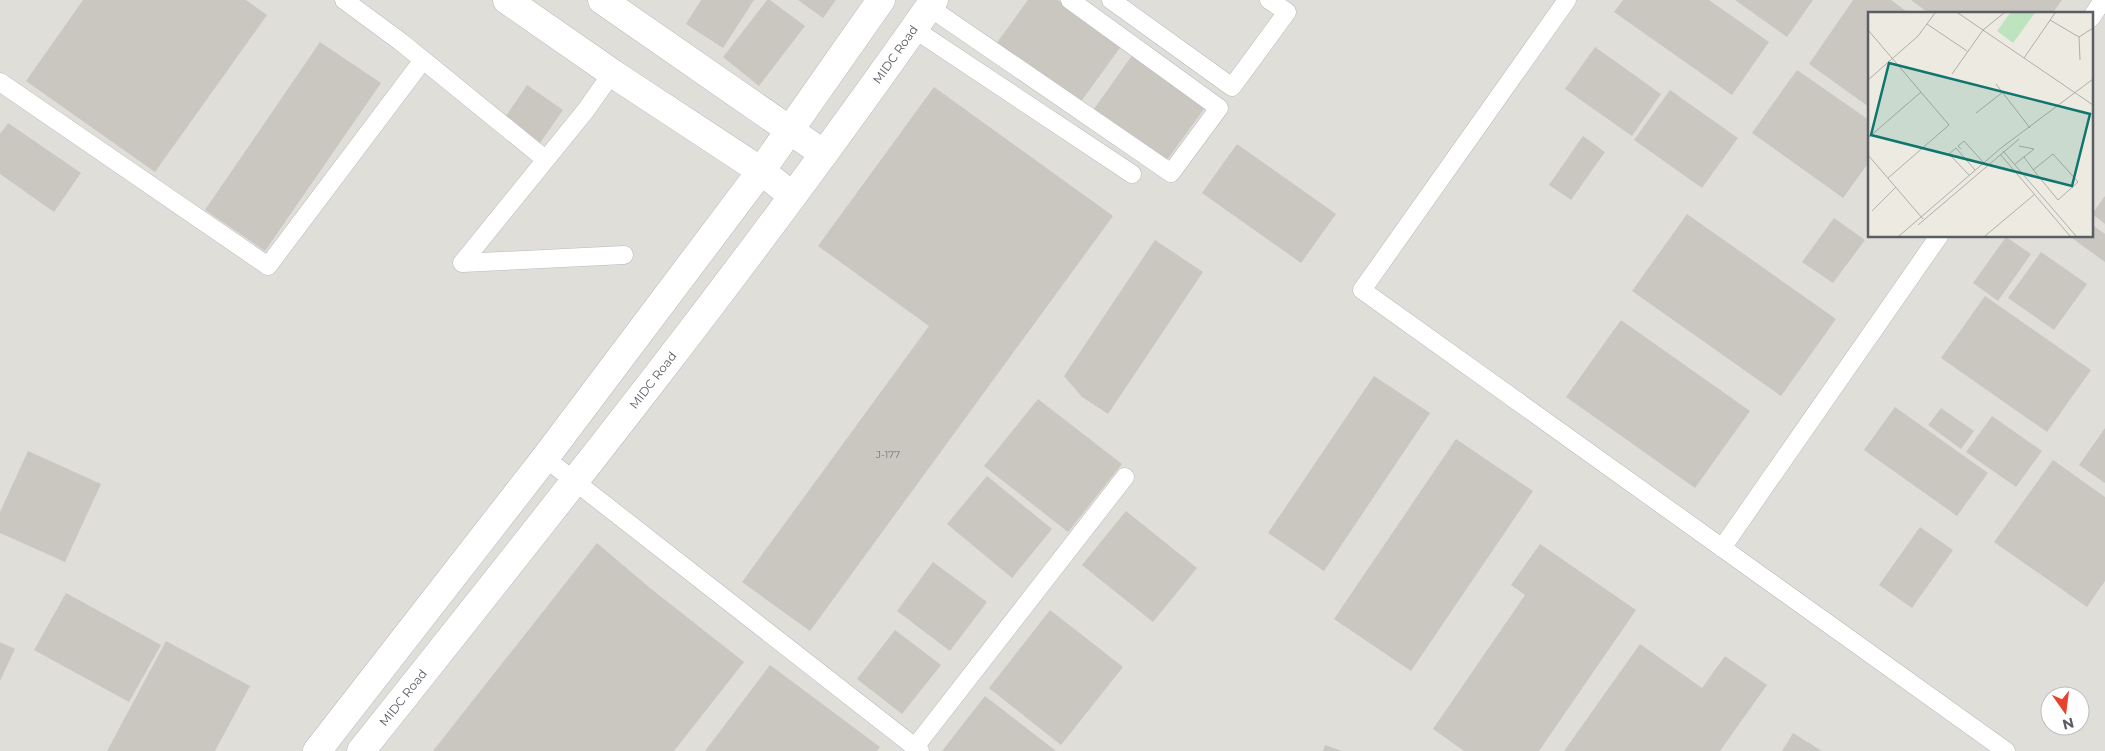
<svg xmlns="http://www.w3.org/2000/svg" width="2105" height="751" viewBox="0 0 2105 751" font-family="Montserrat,sans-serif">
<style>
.industrial{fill:#e0ded9;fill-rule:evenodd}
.building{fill:#cac7c1}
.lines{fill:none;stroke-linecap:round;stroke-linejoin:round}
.service-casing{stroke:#b7b9be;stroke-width:19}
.tertiary-casing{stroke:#b7b9be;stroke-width:29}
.secondary-casing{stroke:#b7bac0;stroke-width:29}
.service{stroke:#fff;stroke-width:18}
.tertiary{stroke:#fff;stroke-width:28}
.secondary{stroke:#fff;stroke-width:28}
.labels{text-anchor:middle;stroke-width:4;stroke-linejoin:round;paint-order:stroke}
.number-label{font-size:10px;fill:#76787a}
.street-label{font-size:12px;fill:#5a5d62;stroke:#fff}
.inset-road{fill:none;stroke:#aeaeaa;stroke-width:1}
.view{fill:#0f766e;fill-opacity:0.15;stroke:#0f766e;stroke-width:2.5}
.inset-edge{fill:none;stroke:#5a5d62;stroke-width:2.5}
</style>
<rect width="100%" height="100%" fill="#edebe1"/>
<path class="industrial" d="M 0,0 L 2105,0 L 2105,751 L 0,751 ZM 1869,14 L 2091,14 L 2091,236 L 1869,236 ZM 2050,696 L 2080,696 L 2080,726 L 2050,726 Z"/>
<path class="building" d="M 83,0 L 246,0 L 267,15 L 155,172 L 26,81 Z
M 701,0 L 754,0 L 723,48 L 686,24 Z
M 767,0 L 770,0 L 805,26 L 759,86 L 723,57 Z
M 798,0 L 836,0 L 823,18 Z
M 1028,0 L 1058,0 L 1122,45 L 1080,103 L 996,44 Z
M 1623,0 L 1709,0 L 1769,42 L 1732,95 L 1614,12 Z
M 1735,0 L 1813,0 L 1787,37 Z
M 1853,0 L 1891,0 L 1910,14 L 1869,14 L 1869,107 L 1809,64 Z
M 1911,0 L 2062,0 L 2052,14 L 1930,14 Z
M 320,42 L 381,83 L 265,251 L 205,210 Z
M 1595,47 L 1661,94 L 1632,136 L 1565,89 Z
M 1133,54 L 1206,106 L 1167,160 L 1094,109 Z
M 1797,70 L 1869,120 L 1869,162 L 1843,198 L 1752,133 Z
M 527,85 L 563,110 L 540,143 L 504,119 Z
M 934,87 L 1113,216 L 810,631 L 742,582 L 929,326 L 818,246 Z
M 1670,90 L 1738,138 L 1702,188 L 1634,140 Z
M 8,123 L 81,173 L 54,212 L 0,174 L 0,134 Z
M 1583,136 L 1605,152 L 1571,200 L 1549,185 Z
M 1237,144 L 1336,214 L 1301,263 L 1202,193 Z
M 2105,196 L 2105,224 L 2092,214 Z
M 1687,214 L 1836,319 L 1781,396 L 1632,291 Z
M 1834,218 L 1865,240 L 1833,283 L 1802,262 Z
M 2091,224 L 2105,234 L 2105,262 L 2069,236 L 2091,236 Z
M 2006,237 L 2031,254 L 1998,301 L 1973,283 Z
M 1155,240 L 1203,272 L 1108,414 L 1082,397 L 1064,376 Z
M 2041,252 L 2087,284 L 2054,330 L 2008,298 Z
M 1985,296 L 2091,370 L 2047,432 L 1941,358 Z
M 1621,320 L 1750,411 L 1695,488 L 1566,397 Z
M 1374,376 L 1430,413 L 1324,571 L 1268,533 Z
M 1038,399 L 1122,464 L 1068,532 L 984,466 Z
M 1895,407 L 1988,473 L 1957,516 L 1864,450 Z
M 1941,408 L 1974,431 L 1961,449 L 1928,425 Z
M 1992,416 L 2042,451 L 2016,487 L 1966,452 Z
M 2105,428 L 2105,483 L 2079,465 Z
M 1456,439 L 1533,491 L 1411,671 L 1334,619 Z
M 28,451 L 101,484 L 65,562 L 0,533 L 0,512 Z
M 2053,460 L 2105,497 L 2105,581 L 2087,607 L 1994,542 Z
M 987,476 L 1052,529 L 1012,578 L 947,524 Z
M 1126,511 L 1197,568 L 1153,622 L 1082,565 Z
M 1920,527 L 1953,550 L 1912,608 L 1879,585 Z
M 597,543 L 650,588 L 744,662 L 674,751 L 433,751 Z
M 1540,544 L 1636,610 L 1539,751 L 1464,751 L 1433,729 L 1525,595 L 1511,585 Z
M 933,562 L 987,602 L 950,651 L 897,611 Z
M 66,593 L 161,645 L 129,702 L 34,650 Z
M 1050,610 L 1123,667 L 1061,745 L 989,688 Z
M 895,630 L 941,665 L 902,714 L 857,679 Z
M 166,641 L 250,686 L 215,751 L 107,751 Z
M 0,642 L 15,649 L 0,681 Z
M 1640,644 L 1702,688 L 1725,656 L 1767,685 L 1720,751 L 1564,751 Z
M 770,665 L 880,747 L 877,751 L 705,751 Z
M 985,696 L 1056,751 L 942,751 Z
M 1793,733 L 1822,751 L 1782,751 Z
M 1325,745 L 1342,751 L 1323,751 Z"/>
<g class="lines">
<defs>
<path id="service" d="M 344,0 L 401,42 L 545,159
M 1111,0 L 1232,87 L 1287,12 L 1269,0
M 1567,0 L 1362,290 L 2006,751
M 929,7 L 1171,173 L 1219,108 L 1070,0
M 2091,18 L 2103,0
M 914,29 L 1132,174
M 612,73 L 586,110 L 462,263 L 624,255
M 0,82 L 268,266 L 423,60
M 545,458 L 920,751
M 1722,548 L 1939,236
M 915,747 L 1125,477"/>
<path id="tertiary" d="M 507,0 L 612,73 L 761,171 L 793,196
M 602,0 L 824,154"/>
<g id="secondary">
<path d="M 317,751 L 545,458 L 761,171 L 881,0"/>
<path id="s1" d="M 361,751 C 557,505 754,258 934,0"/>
</g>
</defs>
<use href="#service" class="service-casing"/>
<use href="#tertiary" class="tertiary-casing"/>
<use href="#secondary" class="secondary-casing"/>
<use href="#service" class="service"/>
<use href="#tertiary" class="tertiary"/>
<use href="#secondary" class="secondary"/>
</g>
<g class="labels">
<g class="number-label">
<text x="888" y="458">J-177</text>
</g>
<g class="street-label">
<text dy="4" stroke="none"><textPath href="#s1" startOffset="878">MIDC Road</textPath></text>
<text dy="4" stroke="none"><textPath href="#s1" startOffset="472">MIDC Road</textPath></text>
<text dy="4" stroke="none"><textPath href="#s1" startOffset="68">MIDC Road</textPath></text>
</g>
</g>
<g transform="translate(1868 12)">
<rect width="225" height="225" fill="#edebe1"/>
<path d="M 142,1 L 167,1 L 145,31 L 129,19 Z" fill="#bee4bf"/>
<path class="inset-road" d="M 90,1 L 225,93M 182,8 L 211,25M 59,12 L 99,39M 0,18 L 81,113 L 20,166M 211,25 L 212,48M 211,25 L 225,16M 156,46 L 187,1M 84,62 L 115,18 L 136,1M 0,68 L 50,24 L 67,1M 128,72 L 162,116M 108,101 L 135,80M 0,126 L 53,80M 93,137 L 90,134 L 96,129 L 116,151M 135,139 L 208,224M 132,142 L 202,224M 0,143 L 55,207M 156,145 L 167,160 L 190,188 L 210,170 L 185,142 L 165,158M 147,152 L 166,137 L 151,134M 101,163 L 81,142 L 88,136 L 107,158M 4,199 L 28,175M 50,213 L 151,127M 31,224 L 133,136 L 225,67M 117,224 L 167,182"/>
<path class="view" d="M 21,51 L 222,102 L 204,174 L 3,123 Z"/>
<rect width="225" height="225" class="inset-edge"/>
</g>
<g transform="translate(2065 711) rotate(166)"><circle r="24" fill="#ffffff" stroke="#bdbec0"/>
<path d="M0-4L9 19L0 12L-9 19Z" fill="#e7422d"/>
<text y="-8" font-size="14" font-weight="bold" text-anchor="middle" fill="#5a5d62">N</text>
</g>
</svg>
